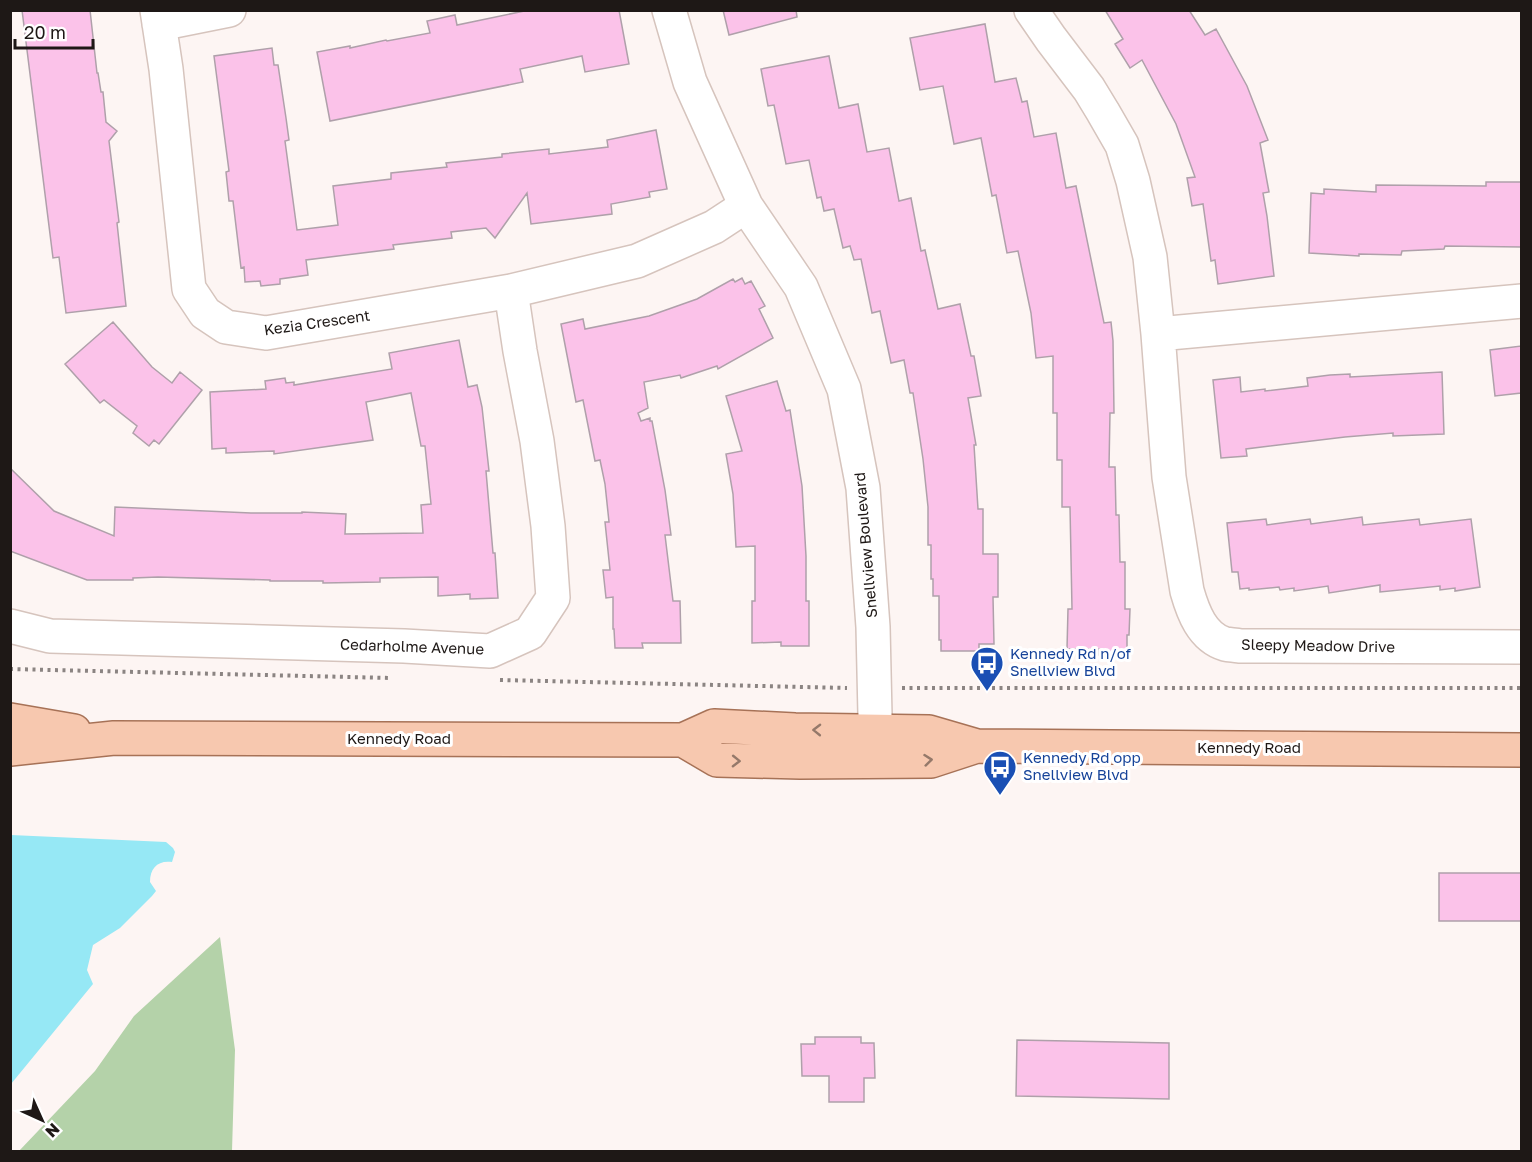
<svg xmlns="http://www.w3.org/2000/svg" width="1532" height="1162" viewBox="0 0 1532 1162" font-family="'Golos Text',sans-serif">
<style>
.green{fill:#b4d2a9}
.water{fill:#96e8f5}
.building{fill:#fbc2e9;stroke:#afa0aa;stroke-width:1.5}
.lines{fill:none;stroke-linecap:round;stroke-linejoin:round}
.minor-casing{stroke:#d6c4bd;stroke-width:36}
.major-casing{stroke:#a77257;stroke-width:36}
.path{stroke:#8b8482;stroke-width:4;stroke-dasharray:3 4.5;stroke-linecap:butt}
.minor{stroke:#fff;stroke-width:33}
.major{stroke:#f7c8af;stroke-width:33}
.oneway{stroke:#95796a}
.labels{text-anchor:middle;stroke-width:6;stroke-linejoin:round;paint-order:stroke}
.street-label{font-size:15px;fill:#1e1816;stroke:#fff}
.transit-label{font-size:15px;fill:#164399;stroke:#fff;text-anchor:start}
</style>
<rect width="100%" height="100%" fill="#fdf5f3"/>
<path class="green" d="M 220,937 L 235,1050 L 232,1151 L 19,1151 L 95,1071 L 134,1016 Z"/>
<path class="water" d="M 11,835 L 166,842 L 173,848 L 175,852 L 172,862 C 158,860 150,868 150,882 L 156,891 L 152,896 L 120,928 L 93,945 L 87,970 L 93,984 L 11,1084 Z"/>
<path class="building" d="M 22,10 L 90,10 L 97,73 L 98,73 L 101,92 L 103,92 L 106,122 L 117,131 L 109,141 L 119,222 L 117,223 L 126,306 L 66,313 L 59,257 L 53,258 Z
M 529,10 L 619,10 L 629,64 L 585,72 L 582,56 L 520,69 L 523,82 L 330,121 L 317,52 L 350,46 L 350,48 L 386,40 L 387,41 L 430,33 L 427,21 L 455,15 L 457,25 Z
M 723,10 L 796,10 L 797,17 L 729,35 Z
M 1105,10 L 1189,10 L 1205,35 L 1216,29 L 1247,86 L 1268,140 L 1260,143 L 1269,192 L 1263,193 L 1267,216 L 1274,276 L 1218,284 L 1215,260 L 1211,261 L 1203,204 L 1192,206 L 1187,178 L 1195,177 L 1176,124 L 1142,60 L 1130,68 L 1115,44 L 1123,39 Z
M 985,24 L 995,82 L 1016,78 L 1022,102 L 1027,101 L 1034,137 L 1056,133 L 1066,188 L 1076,186 L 1104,323 L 1111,322 L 1113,341 L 1114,413 L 1110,413 L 1109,467 L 1115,467 L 1116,515 L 1119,515 L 1120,562 L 1125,562 L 1125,609 L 1130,609 L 1129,635 L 1127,635 L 1127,655 L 1099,655 L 1099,649 L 1067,649 L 1068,609 L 1072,609 L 1070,507 L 1062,507 L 1062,460 L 1057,460 L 1057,413 L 1053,413 L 1053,356 L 1036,358 L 1031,313 L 1018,251 L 1007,253 L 996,195 L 992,196 L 981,138 L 954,144 L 943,86 L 920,90 L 910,38 Z
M 272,48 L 274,65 L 278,65 L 286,118 L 289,140 L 285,141 L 297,230 L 338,225 L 333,186 L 391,179 L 391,173 L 447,167 L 446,163 L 502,157 L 502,154 L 549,149 L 549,154 L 608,147 L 607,140 L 656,130 L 667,189 L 649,192 L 650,197 L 611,204 L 612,214 L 531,224 L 527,193 L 495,238 L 486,228 L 451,232 L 452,238 L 393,245 L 394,249 L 306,260 L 308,275 L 280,279 L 280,284 L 261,286 L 260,281 L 245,282 L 244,267 L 241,268 L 233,201 L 229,201 L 226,172 L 229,171 L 214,56 Z
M 829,56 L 839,108 L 858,104 L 867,152 L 889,148 L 899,201 L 911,198 L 921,251 L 925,250 L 938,309 L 960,304 L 971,356 L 974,356 L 981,396 L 968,398 L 976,445 L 974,445 L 978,509 L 983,509 L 983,554 L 998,554 L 998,597 L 993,597 L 994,644 L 979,644 L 979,651 L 941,651 L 941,640 L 939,640 L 939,596 L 933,596 L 933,579 L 931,579 L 931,545 L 928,545 L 928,507 L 923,459 L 913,393 L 910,393 L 904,360 L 891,363 L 880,311 L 872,313 L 861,259 L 854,260 L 850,246 L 843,248 L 834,209 L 824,211 L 821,197 L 817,198 L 809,160 L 786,164 L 774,105 L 768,106 L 761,69 Z
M 1486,182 L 1521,182 L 1521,247 L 1445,246 L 1444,249 L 1402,251 L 1401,255 L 1359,254 L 1359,256 L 1309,253 L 1311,193 L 1324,194 L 1324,189 L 1376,192 L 1376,185 L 1486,186 Z
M 742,278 L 745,284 L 751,281 L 765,306 L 759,309 L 773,338 L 718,369 L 717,366 L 681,378 L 680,375 L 644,382 L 648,408 L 638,413 L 641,421 L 650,418 L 650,421 L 652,421 L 665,490 L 671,535 L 665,535 L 673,601 L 680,601 L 681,643 L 642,643 L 643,648 L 615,648 L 614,629 L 613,629 L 613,597 L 606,598 L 603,570 L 610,570 L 605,522 L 609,522 L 605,484 L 600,460 L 595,461 L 583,400 L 576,402 L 561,324 L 583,319 L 585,329 L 649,316 L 697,299 L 733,279 L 735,282 Z
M 113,322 L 152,367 L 172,383 L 180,372 L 202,390 L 159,444 L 154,440 L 149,446 L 133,433 L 137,426 L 104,400 L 100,403 L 65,364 Z
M 459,340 L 468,387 L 477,385 L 482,407 L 489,471 L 486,471 L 493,553 L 495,553 L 498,598 L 470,599 L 470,594 L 438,596 L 438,577 L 380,578 L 380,582 L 323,583 L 323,581 L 270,581 L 270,580 L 158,577 L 133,578 L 133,580 L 87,580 L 10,551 L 10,468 L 54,511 L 114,536 L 115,507 L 251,513 L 302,513 L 302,512 L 346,514 L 345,534 L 423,533 L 421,505 L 431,504 L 425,446 L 421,446 L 411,393 L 366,402 L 373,440 L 274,454 L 274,451 L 226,453 L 226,448 L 212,449 L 210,392 L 266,389 L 265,381 L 285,378 L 286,383 L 294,382 L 294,385 L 392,369 L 389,353 Z
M 1521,346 L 1521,393 L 1495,396 L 1490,350 Z
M 1442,372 L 1444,434 L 1393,436 L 1393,433 L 1345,437 L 1246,449 L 1247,456 L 1221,458 L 1213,380 L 1240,377 L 1241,392 L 1265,389 L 1265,391 L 1308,386 L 1307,378 L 1330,375 L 1350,374 L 1350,377 Z
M 777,381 L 786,411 L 790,410 L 802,486 L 806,556 L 806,601 L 809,601 L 809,646 L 781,646 L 781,642 L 752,643 L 752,601 L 755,601 L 755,546 L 736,547 L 733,494 L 726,454 L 742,451 L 726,396 Z
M 1362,517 L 1363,525 L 1419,519 L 1420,525 L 1471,519 L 1480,587 L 1455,591 L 1455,588 L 1440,590 L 1440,586 L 1380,592 L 1380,585 L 1329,593 L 1328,586 L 1294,591 L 1294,588 L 1280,590 L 1279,587 L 1249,590 L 1249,588 L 1240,589 L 1238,572 L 1232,572 L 1227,523 L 1266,519 L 1267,525 L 1310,519 L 1311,524 Z
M 1439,873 L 1521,873 L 1521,921 L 1439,921 Z
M 815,1037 L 861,1037 L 861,1043 L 874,1043 L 875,1078 L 864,1078 L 864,1102 L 829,1102 L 829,1076 L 802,1076 L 801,1044 L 815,1044 Z
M 1017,1040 L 1169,1043 L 1169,1099 L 1016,1096 Z"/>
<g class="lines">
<defs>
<path id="minor" d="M 157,10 L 166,69 L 189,289 L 205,313 L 226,327 L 266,333 L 511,291 L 637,261 L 714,227 L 746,206
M 669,10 L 690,82 L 746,206 L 801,287 L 844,389 L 863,488 L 873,627 L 876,760
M 1031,10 L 1051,39 L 1089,89 L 1103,112 L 1122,145 L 1133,181 L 1150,257 L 1158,334 L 1169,477 L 1187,591 C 1193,612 1202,637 1225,644 C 1230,645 1235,645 1240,646 L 1522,647
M 159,24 L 229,10
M 1158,334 L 1522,301
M 10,626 L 50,636 L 404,646 L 490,651 L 530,633 L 553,598 L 548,526 L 537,441 L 520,351 L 511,291"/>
<path id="major" d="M 10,720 L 74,731
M 683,740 L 717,760 L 800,762 L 931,761 L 977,746
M 10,749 L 114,738 L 683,740 L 714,726 L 795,730 L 929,732 L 977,746 L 1522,750"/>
</defs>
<use href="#minor" class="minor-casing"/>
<use href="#major" class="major-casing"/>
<path class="path" d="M 10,669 L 391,678
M 500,680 L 847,688
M 902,688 L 1522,688"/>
<use href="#minor" class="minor"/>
<use href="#major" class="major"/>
</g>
<defs><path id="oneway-chevron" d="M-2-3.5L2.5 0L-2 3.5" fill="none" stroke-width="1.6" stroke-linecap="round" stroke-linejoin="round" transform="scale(1.5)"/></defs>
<g class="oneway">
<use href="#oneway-chevron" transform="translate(817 730) rotate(-179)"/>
<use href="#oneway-chevron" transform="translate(928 760) rotate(-6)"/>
<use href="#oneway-chevron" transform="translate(736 761) rotate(1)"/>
</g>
<defs>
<symbol id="bus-pin" viewBox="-11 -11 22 30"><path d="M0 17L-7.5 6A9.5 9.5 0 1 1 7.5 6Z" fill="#1a4fb4" stroke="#fff"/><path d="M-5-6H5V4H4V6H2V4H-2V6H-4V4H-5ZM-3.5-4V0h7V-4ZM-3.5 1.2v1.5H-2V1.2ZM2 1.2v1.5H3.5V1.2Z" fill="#fff"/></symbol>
</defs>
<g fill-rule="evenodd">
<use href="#bus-pin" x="968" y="644" width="38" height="52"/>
<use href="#bus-pin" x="981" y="748" width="38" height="52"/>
</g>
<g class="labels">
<g class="street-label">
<text transform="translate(317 323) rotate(-8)" y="5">Kezia Crescent</text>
<text transform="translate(866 545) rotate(-95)" y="5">Snellview Boulevard</text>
<text transform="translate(1318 646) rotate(1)" y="5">Sleepy Meadow Drive</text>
<text transform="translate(412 647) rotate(2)" y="5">Cedarholme Avenue</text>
<text x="399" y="744">Kennedy Road</text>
<text x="1249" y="753">Kennedy Road</text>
</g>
<g class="transit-label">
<text x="1010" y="659">Kennedy Rd n/of<tspan x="1010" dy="17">Snellview Blvd</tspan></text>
<text x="1023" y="763">Kennedy Rd opp<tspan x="1023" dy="17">Snellview Blvd</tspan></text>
</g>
</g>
<rect width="1532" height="1162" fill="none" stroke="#1e1816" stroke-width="24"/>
<g transform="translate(42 1120) rotate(135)" stroke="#ffffff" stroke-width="4.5" paint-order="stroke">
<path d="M0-4.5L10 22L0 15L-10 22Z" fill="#1e1816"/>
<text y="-9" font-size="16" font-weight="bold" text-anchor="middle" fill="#1e1816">N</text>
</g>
<path d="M15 39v9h78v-9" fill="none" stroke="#1e1816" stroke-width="3"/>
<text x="24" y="39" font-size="18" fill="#1e1816" stroke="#ffffff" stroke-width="4.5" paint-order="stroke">20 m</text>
</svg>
